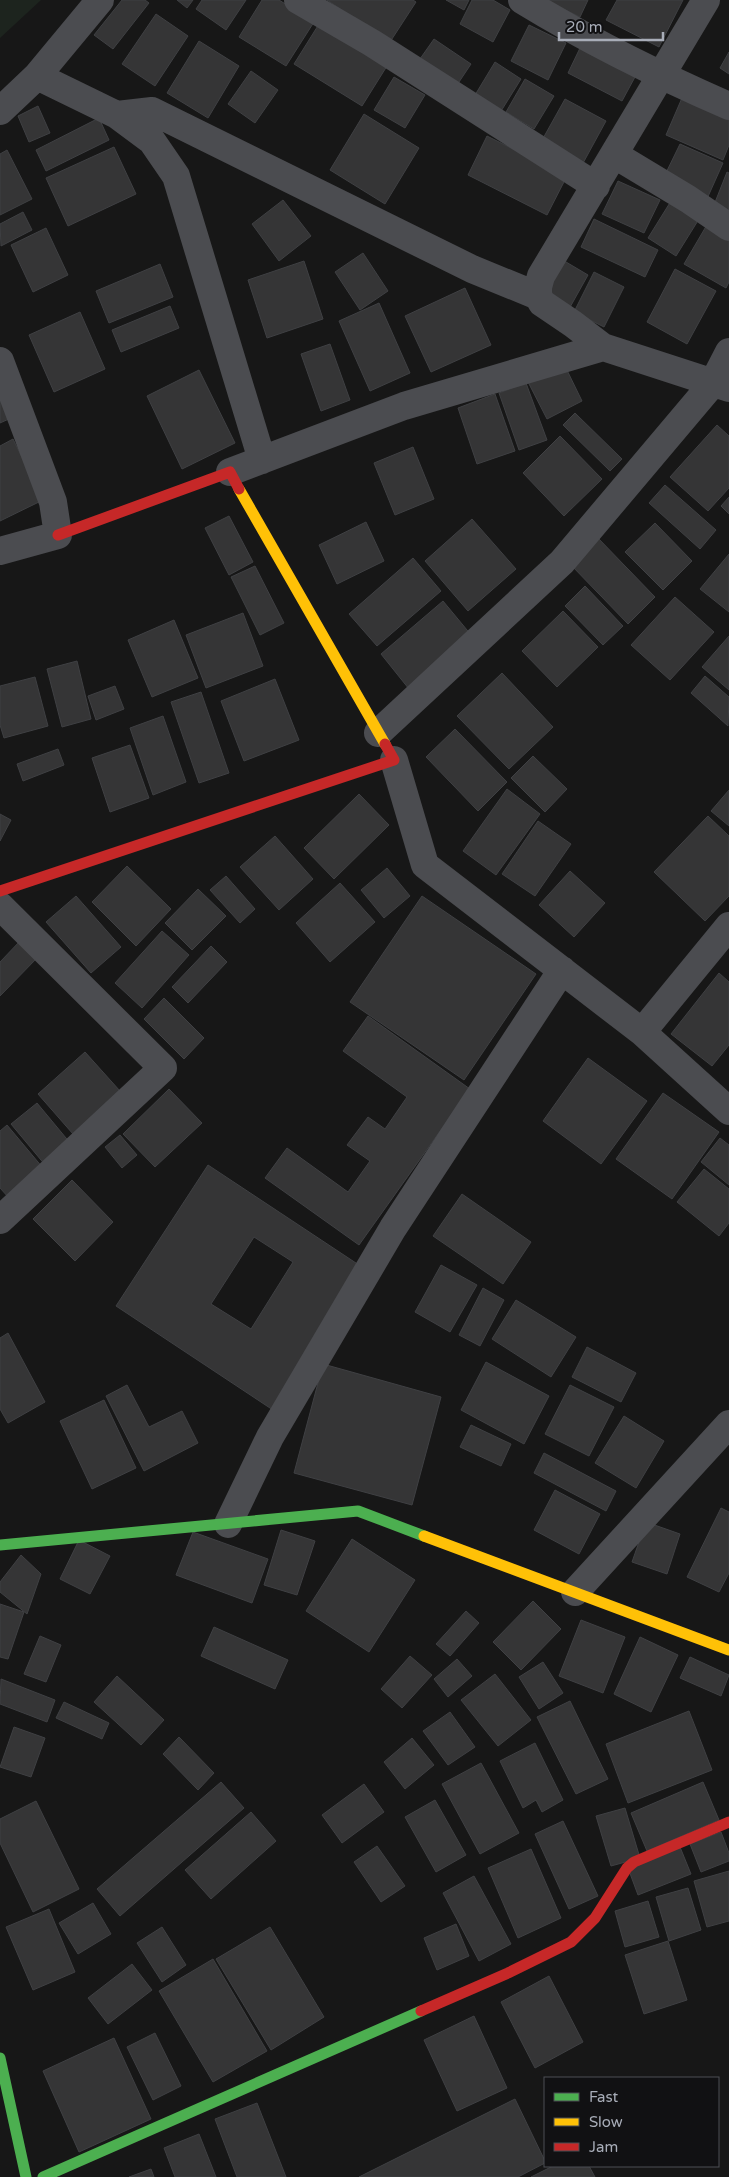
<svg xmlns="http://www.w3.org/2000/svg" width="729" height="2177" viewBox="0 0 729 2177" font-family="'Varela Round',sans-serif">
<style>
.green{fill:#1d241e}
.building{fill:#353536;stroke:#3f4043;fill-rule:evenodd}
.lines{fill:none;stroke-linecap:round;stroke-linejoin:round}
.street{stroke:#4b4c50;stroke-width:28}
.fast{stroke:#4caf50;stroke-width:11}
.slow{stroke:#ffc107;stroke-width:11}
.jam{stroke:#c62828;stroke-width:11}
</style>
<rect width="100%" height="100%" fill="#171717"/>
<path class="green" d="M 0,0 L 41,0 L 0,38 Z"/>
<path class="building" d="M 122,0 L 145,0 L 149,3 L 113,49 L 94,35 Z
M 177,0 L 193,0 L 187,8 Z
M 202,0 L 246,0 L 226,30 L 196,9 Z
M 262,0 L 279,0 L 314,22 L 286,66 L 239,37 Z
M 327,0 L 413,0 L 416,2 L 390,42 Z
M 446,0 L 469,0 L 464,10 Z
M 472,0 L 493,0 L 510,10 L 493,42 L 460,24 Z
M 545,0 L 588,0 L 580,17 Z
M 617,0 L 683,0 L 659,47 L 606,20 Z
M 156,14 L 188,36 L 155,86 L 122,64 Z
M 319,24 L 387,66 L 362,106 L 294,64 Z
M 529,25 L 566,43 L 548,80 L 511,61 Z
M 434,39 L 471,64 L 453,91 L 415,66 Z
M 199,41 L 239,66 L 208,118 L 167,93 Z
M 580,48 L 635,77 L 622,101 L 568,73 Z
M 729,52 L 729,74 L 720,68 Z
M 495,62 L 521,79 L 498,116 L 472,100 Z
M 251,71 L 278,90 L 255,123 L 228,104 Z
M 394,77 L 425,95 L 405,128 L 374,110 Z
M 525,79 L 554,96 L 534,129 L 506,112 Z
M 685,91 L 729,111 L 729,145 L 723,160 L 666,135 Z
M 565,99 L 606,121 L 582,165 L 541,142 Z
M 38,106 L 50,133 L 29,142 L 18,116 Z
M 364,114 L 419,148 L 385,204 L 330,170 Z
M 99,118 L 109,140 L 46,171 L 36,150 Z
M 487,136 L 567,176 L 547,215 L 468,175 Z
M 680,144 L 723,163 L 706,201 L 662,181 Z
M 114,147 L 136,194 L 68,226 L 46,178 Z
M 7,150 L 32,199 L 0,215 L 0,154 Z
M 727,172 L 729,173 L 729,217 L 712,210 Z
M 618,181 L 660,200 L 644,233 L 602,214 Z
M 283,200 L 311,236 L 279,261 L 252,224 Z
M 671,201 L 699,219 L 676,256 L 648,238 Z
M 23,212 L 32,230 L 1,246 L 0,224 Z
M 594,219 L 658,250 L 645,277 L 581,247 Z
M 708,223 L 729,235 L 729,282 L 726,288 L 684,264 Z
M 46,228 L 68,275 L 33,292 L 11,245 Z
M 363,253 L 388,291 L 360,310 L 335,272 Z
M 561,259 L 588,275 L 569,309 L 541,293 Z
M 304,261 L 323,319 L 267,338 L 248,280 Z
M 160,264 L 173,297 L 109,323 L 96,291 Z
M 675,269 L 716,291 L 687,344 L 647,322 Z
M 594,272 L 624,287 L 604,327 L 574,312 Z
M 465,288 L 491,345 L 431,372 L 405,316 Z
M 379,303 L 410,373 L 370,391 L 339,321 Z
M 170,306 L 179,328 L 121,352 L 112,330 Z
M 80,312 L 105,369 L 54,392 L 29,335 Z
M 330,344 L 350,400 L 321,411 L 301,354 Z
M 563,362 L 582,401 L 547,419 L 527,380 Z
M 199,370 L 235,443 L 182,469 L 147,396 Z
M 526,383 L 547,440 L 519,450 L 499,393 Z
M 0,394 L 11,418 L 0,423 Z
M 495,394 L 515,451 L 477,464 L 458,408 Z
M 575,413 L 622,459 L 610,471 L 563,425 Z
M 717,425 L 729,436 L 729,488 L 708,511 L 670,477 Z
M 560,436 L 602,479 L 564,516 L 523,473 Z
M 13,439 L 43,500 L 0,521 L 0,446 Z
M 413,447 L 434,499 L 395,515 L 374,463 Z
M 665,485 L 716,530 L 700,549 L 649,503 Z
M 729,497 L 729,514 L 721,506 Z
M 229,516 L 253,562 L 229,575 L 205,528 Z
M 472,519 L 516,569 L 468,611 L 425,561 Z
M 366,522 L 384,561 L 337,584 L 319,545 Z
M 655,523 L 692,561 L 663,590 L 625,552 Z
M 597,537 L 655,597 L 628,624 L 570,564 Z
M 729,554 L 729,612 L 700,589 Z
M 413,558 L 441,591 L 377,646 L 349,614 Z
M 255,566 L 284,623 L 260,635 L 231,577 Z
M 585,586 L 623,626 L 603,645 L 565,606 Z
M 675,597 L 714,632 L 670,680 L 631,645 Z
M 443,601 L 472,636 L 409,689 L 381,654 Z
M 563,611 L 598,647 L 557,687 L 522,651 Z
M 243,613 L 263,666 L 206,688 L 186,635 Z
M 174,620 L 198,678 L 152,697 L 128,640 Z
M 729,636 L 729,690 L 702,667 Z
M 77,661 L 91,719 L 62,727 L 47,669 Z
M 502,673 L 553,727 L 509,769 L 457,716 Z
M 705,676 L 729,697 L 728,726 L 691,693 Z
M 35,677 L 48,726 L 4,738 L 0,725 L 0,686 Z
M 275,679 L 299,740 L 244,761 L 221,701 Z
M 115,686 L 124,709 L 96,720 L 88,696 Z
M 201,692 L 229,773 L 199,783 L 171,702 Z
M 163,716 L 186,782 L 153,795 L 130,728 Z
M 455,729 L 507,782 L 478,811 L 426,757 Z
M 130,745 L 149,798 L 110,812 L 92,758 Z
M 58,749 L 64,765 L 23,781 L 17,764 Z
M 533,756 L 567,789 L 545,812 L 511,778 Z
M 507,789 L 540,814 L 496,875 L 463,851 Z
M 729,790 L 729,826 L 711,811 Z
M 359,794 L 389,825 L 334,879 L 304,848 Z
M 0,814 L 11,820 L 0,841 Z
M 708,816 L 729,836 L 729,896 L 705,921 L 654,872 Z
M 538,821 L 571,844 L 535,896 L 502,874 Z
M 275,836 L 313,879 L 279,910 L 240,867 Z
M 127,866 L 171,909 L 136,946 L 92,902 Z
M 387,868 L 410,896 L 384,918 L 361,890 Z
M 570,871 L 605,903 L 574,937 L 539,905 Z
M 226,876 L 255,909 L 240,923 L 210,890 Z
M 340,883 L 375,922 L 330,962 L 296,923 Z
M 198,889 L 226,916 L 192,950 L 165,923 Z
M 76,896 L 121,947 L 91,973 L 46,922 Z
M 422,896 L 536,974 L 464,1080 L 350,1002 Z
M 162,931 L 189,955 L 142,1008 L 115,983 Z
M 21,940 L 38,957 L 0,996 L 0,962 Z
M 211,946 L 227,962 L 188,1003 L 172,987 Z
M 719,973 L 729,982 L 729,1045 L 712,1066 L 671,1034 Z
M 164,998 L 204,1038 L 184,1059 L 144,1019 Z
M 368,1016 L 470,1089 L 359,1245 L 265,1178 L 287,1148 L 348,1192 L 370,1161 L 347,1145 L 368,1117 L 385,1129 L 407,1097 L 343,1051 Z
M 85,1052 L 120,1091 L 73,1134 L 38,1094 Z
M 588,1058 L 647,1101 L 601,1164 L 543,1121 Z
M 169,1089 L 202,1123 L 155,1167 L 123,1134 Z
M 663,1093 L 719,1132 L 672,1199 L 616,1159 Z
M 37,1103 L 71,1144 L 46,1166 L 11,1124 Z
M 7,1125 L 43,1168 L 9,1198 L 0,1188 L 0,1131 Z
M 120,1135 L 137,1155 L 122,1168 L 105,1147 Z
M 720,1138 L 729,1145 L 729,1185 L 701,1162 Z
M 208,1165 L 365,1269 L 273,1410 L 116,1306 ZM 254,1237 L 293,1262 L 251,1329 L 211,1304 Z
M 704,1169 L 729,1189 L 729,1223 L 719,1236 L 677,1202 Z
M 72,1180 L 113,1222 L 75,1261 L 33,1219 Z
M 462,1194 L 531,1242 L 503,1284 L 433,1236 Z
M 441,1265 L 477,1285 L 450,1332 L 415,1312 Z
M 483,1288 L 504,1300 L 480,1346 L 459,1335 Z
M 516,1300 L 576,1337 L 551,1377 L 492,1339 Z
M 8,1333 L 45,1402 L 8,1423 L 0,1409 L 0,1338 Z
M 587,1347 L 636,1373 L 621,1402 L 572,1377 Z
M 486,1362 L 549,1396 L 524,1444 L 461,1410 Z
M 323,1364 L 441,1397 L 412,1505 L 294,1473 Z
M 127,1385 L 149,1427 L 182,1411 L 198,1443 L 144,1471 L 106,1396 Z
M 570,1385 L 614,1407 L 589,1456 L 545,1434 Z
M 104,1400 L 136,1468 L 92,1489 L 60,1421 Z
M 624,1416 L 664,1441 L 636,1488 L 595,1463 Z
M 471,1425 L 511,1444 L 501,1466 L 460,1447 Z
M 544,1453 L 616,1491 L 606,1511 L 534,1473 Z
M 555,1490 L 600,1514 L 579,1554 L 534,1530 Z
M 721,1508 L 729,1512 L 729,1573 L 719,1592 L 687,1577 Z
M 646,1522 L 680,1534 L 667,1574 L 632,1562 Z
M 281,1530 L 315,1541 L 297,1595 L 264,1585 Z
M 193,1532 L 268,1559 L 252,1603 L 176,1575 Z
M 352,1539 L 415,1580 L 369,1652 L 306,1611 Z
M 79,1540 L 110,1556 L 90,1594 L 60,1579 Z
M 21,1555 L 41,1574 L 27,1614 L 0,1592 L 0,1582 Z
M 533,1601 L 561,1629 L 521,1670 L 493,1642 Z
M 0,1604 L 24,1612 L 8,1659 L 0,1657 Z
M 466,1611 L 479,1623 L 450,1656 L 436,1644 Z
M 581,1620 L 625,1637 L 603,1693 L 559,1676 Z
M 214,1627 L 288,1660 L 275,1689 L 201,1656 Z
M 40,1636 L 61,1645 L 46,1682 L 24,1674 Z
M 640,1637 L 678,1655 L 651,1712 L 614,1694 Z
M 410,1656 L 432,1675 L 402,1708 L 381,1689 Z
M 690,1657 L 729,1675 L 721,1696 L 680,1678 Z
M 457,1659 L 472,1676 L 448,1697 L 434,1679 Z
M 543,1662 L 563,1693 L 539,1709 L 519,1677 Z
M 495,1674 L 531,1720 L 498,1746 L 461,1700 Z
M 117,1676 L 164,1720 L 141,1745 L 94,1702 Z
M 1,1679 L 55,1700 L 47,1722 L 0,1704 Z
M 570,1701 L 608,1779 L 576,1794 L 537,1717 Z
M 64,1702 L 109,1723 L 102,1739 L 56,1718 Z
M 689,1711 L 712,1770 L 628,1803 L 606,1744 Z
M 450,1712 L 475,1747 L 448,1765 L 423,1731 Z
M 14,1727 L 45,1738 L 31,1777 L 0,1767 Z
M 179,1737 L 214,1773 L 198,1790 L 163,1754 Z
M 412,1738 L 434,1765 L 405,1789 L 384,1762 Z
M 535,1743 L 563,1800 L 542,1812 L 536,1800 L 523,1808 L 500,1761 Z
M 481,1763 L 519,1833 L 480,1854 L 442,1784 Z
M 221,1782 L 244,1808 L 120,1916 L 97,1889 Z
M 703,1782 L 719,1820 L 647,1851 L 631,1813 Z
M 364,1784 L 384,1812 L 342,1843 L 322,1815 Z
M 435,1800 L 466,1855 L 436,1872 L 405,1817 Z
M 36,1801 L 79,1889 L 33,1912 L 0,1843 L 0,1819 Z
M 625,1808 L 640,1858 L 611,1866 L 596,1816 Z
M 251,1812 L 276,1841 L 211,1899 L 185,1870 Z
M 563,1821 L 598,1896 L 569,1909 L 535,1834 Z
M 721,1832 L 729,1853 L 729,1861 L 701,1872 L 690,1844 Z
M 377,1846 L 405,1886 L 381,1902 L 354,1862 Z
M 680,1847 L 691,1874 L 638,1895 L 628,1868 Z
M 531,1849 L 561,1918 L 518,1938 L 488,1868 Z
M 729,1871 L 729,1921 L 707,1927 L 694,1881 Z
M 474,1876 L 511,1944 L 479,1961 L 443,1893 Z
M 688,1888 L 701,1930 L 669,1941 L 656,1897 Z
M 648,1901 L 659,1937 L 625,1947 L 615,1911 Z
M 93,1903 L 111,1934 L 78,1954 L 59,1923 Z
M 49,1909 L 75,1972 L 33,1990 L 6,1927 Z
M 456,1924 L 469,1956 L 437,1970 L 424,1938 Z
M 162,1927 L 186,1965 L 162,1982 L 137,1943 Z
M 270,1927 L 324,2017 L 271,2050 L 216,1959 Z
M 668,1941 L 687,2000 L 644,2014 L 625,1955 Z
M 213,1959 L 267,2051 L 213,2082 L 159,1991 Z
M 132,1964 L 152,1990 L 108,2024 L 88,1998 Z
M 549,1976 L 583,2042 L 535,2068 L 501,2002 Z
M 474,2016 L 507,2088 L 457,2111 L 424,2040 Z
M 155,2033 L 181,2086 L 153,2100 L 127,2047 Z
M 114,2038 L 151,2119 L 79,2152 L 43,2071 Z
M 515,2099 L 545,2161 L 545,2163 L 518,2177 L 359,2177 Z
M 257,2103 L 286,2177 L 237,2177 L 215,2119 Z
M 199,2134 L 216,2177 L 175,2177 L 164,2148 Z
M 553,2166 L 589,2166 L 595,2177 L 531,2177 Z
M 151,2169 L 154,2177 L 129,2177 Z"/>
<g class="lines">
<path class="street" d="M 298,0 L 372,43 L 596,186
M 522,0 C 589,41 658,75 729,106
M 37,76 L 117,115 L 152,141 L 176,176 L 262,460
M 0,111 L 37,76 L 100,0
M 117,115 L 152,111 L 472,269 L 538,296
M 615,155 L 688,199 L 729,227
M 603,347 L 573,324 L 542,303 L 538,296 L 538,287 L 541,276 L 706,0
M 0,361 L 53,502 L 58,535 L 0,551
M 230,472 L 404,406 L 603,347 L 729,388
M 378,733 L 562,562 L 713,383 L 729,352
M 394,760 L 425,865 L 642,1032 L 729,926
M 0,906 L 163,1068 L 0,1220
M 642,1032 L 729,1111
M 228,1524 L 270,1437 L 393,1228 L 562,970
M 575,1592 L 729,1424"/>
<path class="fast" d="M 0,1545 L 358,1511 L 424,1536
M 0,2058 L 26,2177
M 43,2177 L 421,2011"/>
<path class="slow" d="M 239,489 L 385,744
M 424,1536 L 729,1650"/>
<path class="jam" d="M 58,535 L 230,472 L 239,489
M 0,891 L 394,760 L 385,744
M 421,2011 L 508,1973 L 571,1942 L 595,1918 L 627,1868 L 634,1862 L 729,1822"/>
</g>
<rect x="544" y="2077" width="175" height="90" fill="#111113" stroke="#4d4f55"/>
<rect x="554" y="2093" width="25" height="8" fill="#4caf50" stroke="#4d4f55"/>
<text x="589" y="2102" font-size="15" fill="#a8adb8">Fast</text>
<rect x="554" y="2118" width="25" height="8" fill="#ffc107" stroke="#4d4f55"/>
<text x="589" y="2127" font-size="15" fill="#a8adb8">Slow</text>
<rect x="554" y="2143" width="25" height="8" fill="#c62828" stroke="#4d4f55"/>
<text x="589" y="2152" font-size="15" fill="#a8adb8">Jam</text>
<path d="M559 32v8h104v-8" fill="none" stroke="#a8adb8" stroke-width="2.5"/>
<text x="566" y="32" font-size="15" fill="#a8adb8" stroke="#111113" stroke-width="4" paint-order="stroke">20 m</text>
</svg>
